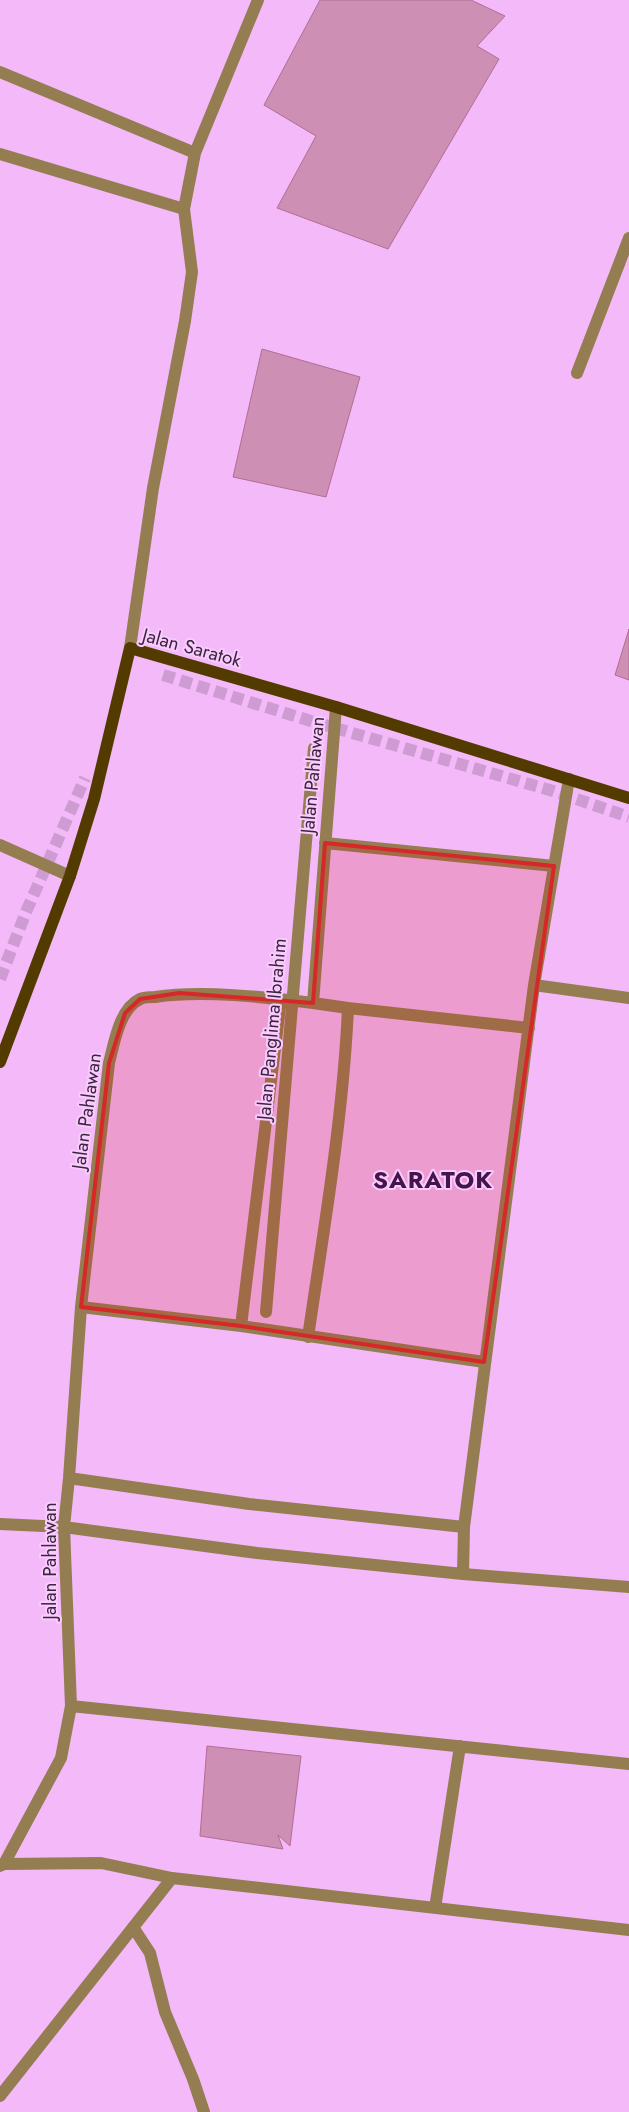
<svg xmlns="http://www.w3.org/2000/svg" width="629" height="2112" viewBox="0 0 629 2112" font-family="Jost,sans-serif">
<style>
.building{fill:#cd8fb3;stroke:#b36c97}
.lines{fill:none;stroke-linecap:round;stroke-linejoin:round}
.minor-tunnel{stroke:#ce9bd3;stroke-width:12;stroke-dasharray:12 6;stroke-linecap:butt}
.minor{stroke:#937d51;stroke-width:12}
.major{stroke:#533b00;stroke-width:12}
.minor-bridge{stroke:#937d51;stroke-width:12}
.marked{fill:#d62828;fill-opacity:0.2;stroke:#d62828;stroke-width:4;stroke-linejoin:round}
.labels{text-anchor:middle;stroke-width:4;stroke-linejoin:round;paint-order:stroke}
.street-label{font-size:19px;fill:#3b243d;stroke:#facbfe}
.district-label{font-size:24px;font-weight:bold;letter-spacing:1px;fill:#45144b;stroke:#facbfe}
</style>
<rect width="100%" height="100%" fill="#f3b9f9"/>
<path class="building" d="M 320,0 L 471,0 L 505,16 L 477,46 L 499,59 L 388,249 L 277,208 L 316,136 L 264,105 Z
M 262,349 L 360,377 L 326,497 L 233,477 Z
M 629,629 L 629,680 L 615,675 Z
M 207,1746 L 301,1756 L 290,1846 L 278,1835 L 283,1849 L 200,1836 Z"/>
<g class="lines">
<path class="minor-tunnel" d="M 163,675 L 311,721 L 553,791 L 629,817
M 0,979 L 26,912 L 85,778"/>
<path class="minor" d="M 0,72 L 195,153
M 0,154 L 184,209
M 577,373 L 629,238
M 130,648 L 153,488 L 185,321 L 192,272 L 184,209 L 195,153 L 258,0
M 325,843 L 554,866
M 0,845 L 70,876
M 534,985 L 569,779
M 348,1008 L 529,1028
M 81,1307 L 241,1326 L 484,1362
M 241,1326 L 281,999
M 308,1337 C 324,1228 343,1118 348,1008 L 313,1003
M 69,1478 L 249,1504 L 464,1527
M 0,1524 L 64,1527 L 257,1553 L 463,1574 L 629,1587
M 463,1574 L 464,1527 L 534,985 L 629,998
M 71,1706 L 629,1764
M 4,1864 L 101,1863 L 172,1878 L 629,1930
M 0,1866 L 4,1864 L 61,1758 L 71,1706 L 64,1527 L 69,1478 L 81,1307 L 109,1063 C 114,1044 119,1009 140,999 C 144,997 151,997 155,997 C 202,990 265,997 313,1003 L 336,707
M 435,1908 L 460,1746
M 133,1927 L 150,1953 L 165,2012 L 193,2079 L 204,2112
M 0,2096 L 172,1878"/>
<path class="major" d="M 0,1062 L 70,876 L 94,799 L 130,648 L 336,707 L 629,798"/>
<path class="minor-bridge" d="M 266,1312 L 314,748"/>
</g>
<path class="marked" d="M 325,843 L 554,866 L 484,1362 L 241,1326 L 81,1307 L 109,1063 L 125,1013 L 140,999 L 179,993 L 313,1003 Z"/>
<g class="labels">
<g class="street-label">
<text transform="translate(192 647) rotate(15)" y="7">Jalan Saratok</text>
<text transform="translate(312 775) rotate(-85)" y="7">Jalan Pahlawan</text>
<text transform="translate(271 1029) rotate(-85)" y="7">Jalan Panglima Ibrahim</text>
<text transform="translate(86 1111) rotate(-82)" y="7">Jalan Pahlawan</text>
<text transform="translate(49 1561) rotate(-90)" y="7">Jalan Pahlawan</text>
</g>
<g class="district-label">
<text x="433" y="1188">SARATOK</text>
</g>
</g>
</svg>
